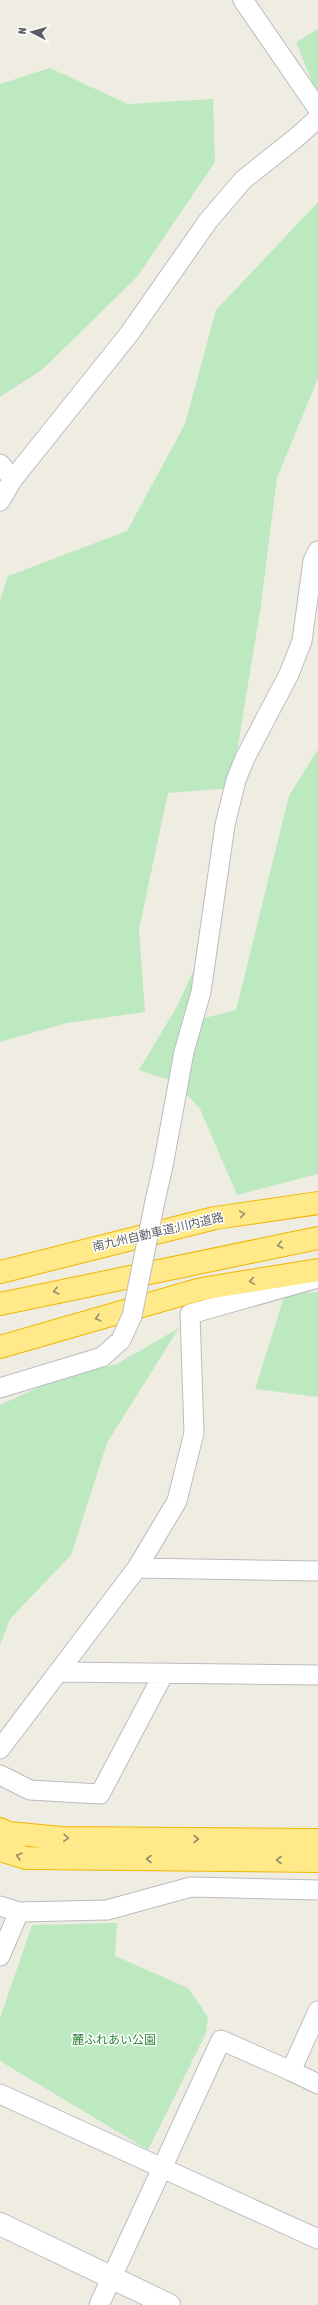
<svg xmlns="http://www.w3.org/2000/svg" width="318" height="2305" viewBox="0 0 318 2305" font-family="'Asap Condensed','Noto Sans JP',sans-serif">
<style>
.green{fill:#bce9bf}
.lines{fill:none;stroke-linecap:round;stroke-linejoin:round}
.street-casing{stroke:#babcc2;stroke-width:21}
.secondary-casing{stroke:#bbbec5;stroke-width:24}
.highway-casing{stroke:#f1b600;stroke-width:24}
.street{stroke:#fff;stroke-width:19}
.secondary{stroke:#fff;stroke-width:22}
.highway{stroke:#ffe989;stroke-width:22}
.street-bridge-casing{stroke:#babcc2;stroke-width:21;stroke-linecap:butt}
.street-bridge{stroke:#fff;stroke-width:19}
.oneway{stroke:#948f71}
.labels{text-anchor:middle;stroke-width:3;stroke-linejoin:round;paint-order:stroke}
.street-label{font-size:12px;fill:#5a5e64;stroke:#fff}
.park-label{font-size:12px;fill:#2c8236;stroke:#fff}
</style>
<rect width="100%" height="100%" fill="#efede2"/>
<path class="green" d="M 318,29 L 318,96 L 296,42 Z
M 50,68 L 128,104 L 213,99 L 215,162 L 137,277 L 43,369 L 0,397 L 0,84 Z
M 318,202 L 318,378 L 277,478 L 261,605 L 231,788 L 168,793 L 139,929 L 145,1012 L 67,1023 L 0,1042 L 0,601 L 8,576 L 127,531 L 185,424 L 216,310 Z
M 318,749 L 318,1174 L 237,1195 L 200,1109 L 175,1082 L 139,1070 L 176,1008 L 212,932 L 204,1018 L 236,1010 L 289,796 Z
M 318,1292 L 318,1397 L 255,1389 L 285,1294 Z
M 179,1328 L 107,1443 L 71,1555 L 10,1619 L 0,1645 L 0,1405 L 54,1380 L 117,1364 Z
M 117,1923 L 115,1956 L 188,1988 L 208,2017 L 206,2033 L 148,2150 L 0,2061 L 0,2018 L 32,1925 Z"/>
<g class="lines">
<defs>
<path id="street" d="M 243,0 L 318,109
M 0,464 L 13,479
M 0,501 L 13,479 L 129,334 L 208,221 L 243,180 L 297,137 L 318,118
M 155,1201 L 163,1166 L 184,1052 L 201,992 L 225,825 L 236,780 L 245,758 L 289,674 L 302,641 L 313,561 L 318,551
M 0,1388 L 102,1357 L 121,1340
M 137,1568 L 318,1571
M 60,1672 L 318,1675
M 0,1749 L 137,1568 L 177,1501 L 194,1433 L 190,1314 L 318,1278
M 0,1775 L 30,1790 L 100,1794 L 164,1673
M 0,1906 L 19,1912 L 107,1910 L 191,1887 L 318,1890
M 0,1956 L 19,1912
M 291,2071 L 318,2084
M 0,2094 L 318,2239
M 99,2305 L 221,2040 L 291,2071 L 318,2011"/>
<path id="secondary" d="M 0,2224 L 169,2305"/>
<path id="highway" d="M 0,1272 L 215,1218 L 318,1203
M 0,1304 L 318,1238
M 0,1347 L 201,1289 L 318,1270
M 0,1829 L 8,1833 L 62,1838 L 318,1840
M 0,1850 L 26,1858 L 318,1861"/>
</defs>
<use href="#street" class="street-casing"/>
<use href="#secondary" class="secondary-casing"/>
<use href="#highway" class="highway-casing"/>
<use href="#street" class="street"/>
<use href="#secondary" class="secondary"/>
<use href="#highway" class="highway"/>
<defs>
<path id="street-bridge" d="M 121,1340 L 132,1316 L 155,1201"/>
</defs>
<use href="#street-bridge" class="street-bridge-casing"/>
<use href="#street-bridge" class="street-bridge"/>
</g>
<defs><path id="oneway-chevron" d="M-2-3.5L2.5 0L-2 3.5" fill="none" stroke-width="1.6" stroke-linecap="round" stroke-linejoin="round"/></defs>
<g class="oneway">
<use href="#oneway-chevron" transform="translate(242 1214) rotate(-9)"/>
<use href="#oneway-chevron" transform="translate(280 1245) rotate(169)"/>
<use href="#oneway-chevron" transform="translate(252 1281) rotate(171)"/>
<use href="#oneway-chevron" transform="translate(56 1291) rotate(167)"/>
<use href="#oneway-chevron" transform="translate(98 1318) rotate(165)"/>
<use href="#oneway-chevron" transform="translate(66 1838) rotate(2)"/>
<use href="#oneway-chevron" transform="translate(196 1839)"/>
<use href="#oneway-chevron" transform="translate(19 1856) rotate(-163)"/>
<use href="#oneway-chevron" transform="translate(149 1859) rotate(-180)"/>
<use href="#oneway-chevron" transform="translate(279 1860) rotate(-180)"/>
</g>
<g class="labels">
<g class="street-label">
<text transform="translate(158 1232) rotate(-13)" y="4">南九州自動車道;川内道路</text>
</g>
<g class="park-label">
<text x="114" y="2044">麓ふれあい公園</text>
</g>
</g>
<g transform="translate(32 32) rotate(276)" stroke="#ffffff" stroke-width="3" paint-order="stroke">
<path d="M0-3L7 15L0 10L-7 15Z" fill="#5a5e64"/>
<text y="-6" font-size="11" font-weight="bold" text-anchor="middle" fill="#5a5e64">N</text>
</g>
</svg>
